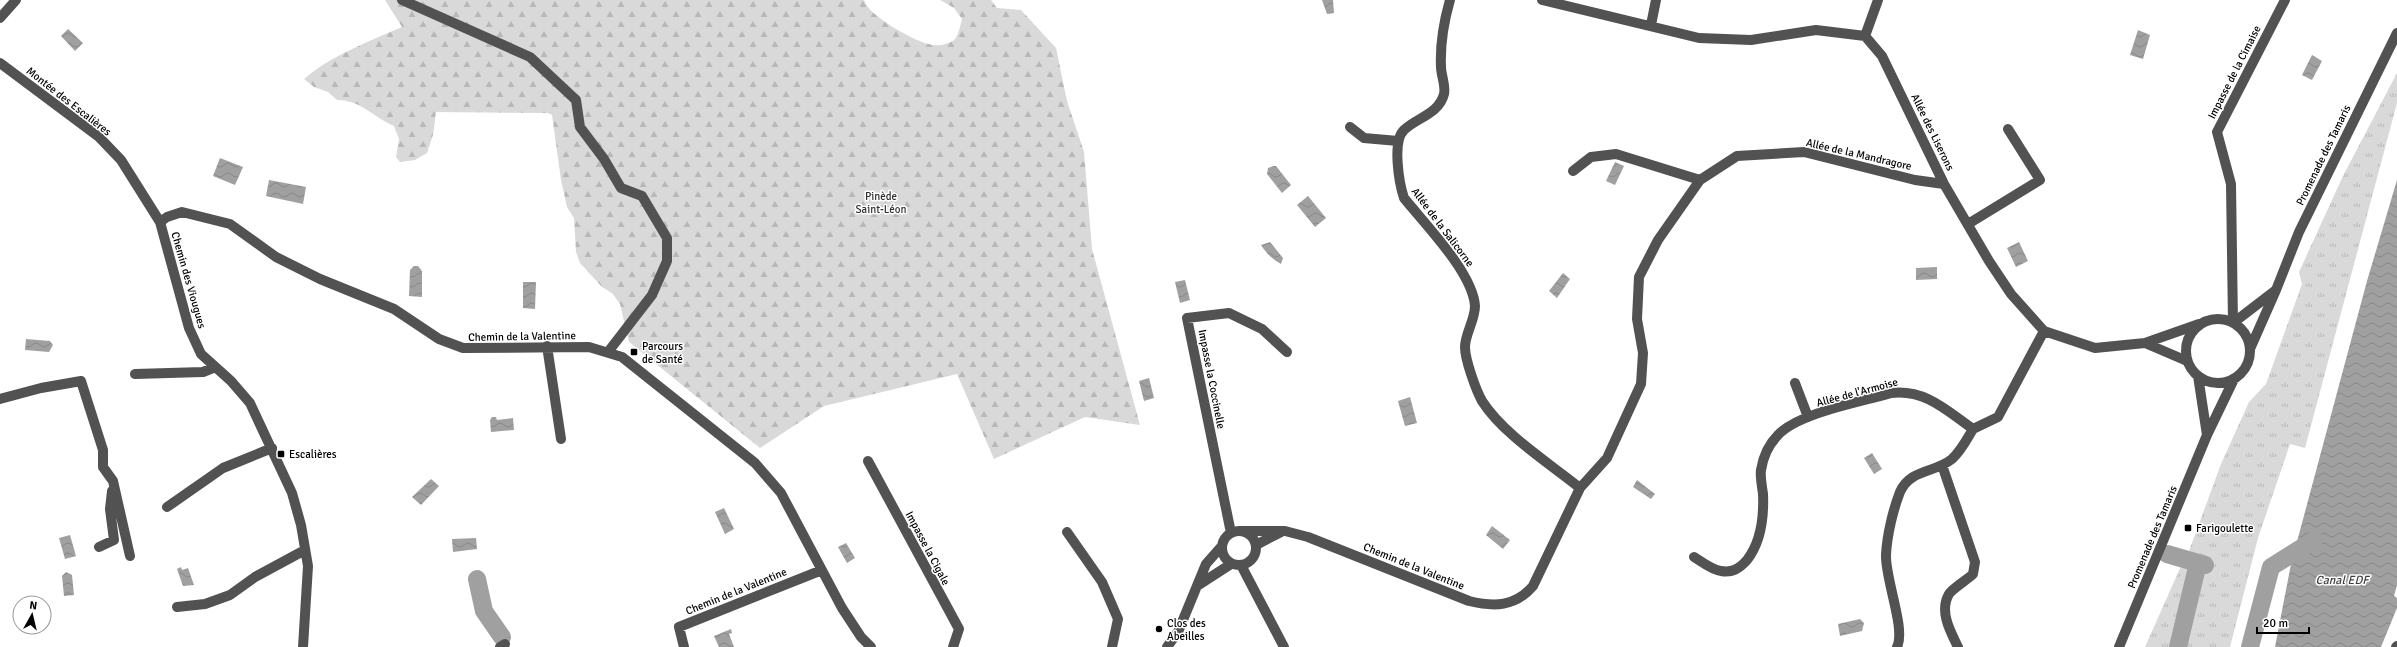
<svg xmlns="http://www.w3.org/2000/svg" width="2397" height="647" viewBox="0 0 2397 647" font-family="Signika,sans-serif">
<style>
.grass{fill:url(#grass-tufts)}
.forest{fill:url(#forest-firs)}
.water{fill:url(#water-waves)}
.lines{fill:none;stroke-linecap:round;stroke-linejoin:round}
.canal{stroke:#a0a0a0;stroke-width:18}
.minor{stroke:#525252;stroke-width:10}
.poi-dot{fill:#000;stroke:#fff;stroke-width:1.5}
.labels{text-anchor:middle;stroke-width:3;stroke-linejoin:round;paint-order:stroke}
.street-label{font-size:11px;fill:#000;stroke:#fff}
.park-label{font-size:11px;fill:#303030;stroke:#fff}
.poi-label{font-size:11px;fill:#000;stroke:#fff;text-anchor:start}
.water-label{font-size:12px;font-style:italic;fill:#414141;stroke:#fff}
</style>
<defs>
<pattern id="grass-tufts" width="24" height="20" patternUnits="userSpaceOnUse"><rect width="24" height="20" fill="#d9d9d9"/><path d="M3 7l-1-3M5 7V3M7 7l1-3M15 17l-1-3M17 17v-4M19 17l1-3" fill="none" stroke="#b8b8b8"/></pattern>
<pattern id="forest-firs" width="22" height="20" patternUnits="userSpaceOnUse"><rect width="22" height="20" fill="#d9d9d9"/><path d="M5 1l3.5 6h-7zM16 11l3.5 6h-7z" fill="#b8b8b8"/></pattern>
<pattern id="water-waves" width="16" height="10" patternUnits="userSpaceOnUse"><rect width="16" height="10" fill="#a0a0a0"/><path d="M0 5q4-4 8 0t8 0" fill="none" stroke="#888"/></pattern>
</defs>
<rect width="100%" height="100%" fill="#fff"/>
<path class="grass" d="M 2397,73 L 2397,103 L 2305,448 L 2290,444 L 2258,538 L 2230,647 L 2145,647 L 2181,566 L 2207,572 L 2213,560 L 2189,551 L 2221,464 L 2249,402 L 2266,384 L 2302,284 L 2299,272 L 2343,176 Z"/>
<path class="forest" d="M 385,0 L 864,0 C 868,16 917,43 933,45 C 939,46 949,44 954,40 C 959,35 960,26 962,19 L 954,8 L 940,0 L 991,0 L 997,8 L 1021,10 L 1056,48 L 1067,101 L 1084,152 L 1092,249 L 1140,425 L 1085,417 L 994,459 L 957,374 L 824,406 L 760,448 L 629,342 L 620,304 L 612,293 L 602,287 L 580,263 L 576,252 L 574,218 L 567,207 L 561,180 L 552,115 L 548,113 L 436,112 L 433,135 L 427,153 L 415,160 L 400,162 L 396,157 L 399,139 L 394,126 C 373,117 361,100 337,100 L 328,92 L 314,87 L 304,79 C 332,55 368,42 402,27 Z"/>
<path class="water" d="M 1322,0 L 1333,0 L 1334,13 L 1327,14 Z
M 68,29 L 83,43 L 75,51 L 61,36 Z
M 2138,30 L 2150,35 L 2143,59 L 2130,55 Z
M 2312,55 L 2322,61 L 2312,80 L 2302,75 Z
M 220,158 L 243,167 L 235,185 L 213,176 Z
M 1615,162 L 1624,166 L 1615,185 L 1606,181 Z
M 1273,166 L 1276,166 L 1291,185 L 1282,193 L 1267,174 L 1268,168 Z
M 269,180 L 306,187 L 303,204 L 266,196 Z
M 2397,180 L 2397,585 L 2394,596 L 2397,598 L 2397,608 L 2381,647 L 2275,647 L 2291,564 L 2367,281 Z
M 1308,196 L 1326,218 L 1315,227 L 1297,205 Z
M 1270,242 L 1283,258 L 1281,264 C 1273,260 1266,253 1261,245 Z
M 2019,242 L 2028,261 L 2016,267 L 2007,248 Z
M 414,266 L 418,266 L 422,271 L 422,297 L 409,296 L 410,270 Z
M 1937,267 L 1937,279 L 1916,280 L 1916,268 Z
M 1563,273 L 1570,279 L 1557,298 L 1549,291 Z
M 1185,280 L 1190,300 L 1180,303 L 1175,282 Z
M 523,282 L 536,282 L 535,309 L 523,308 Z
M 26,339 L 50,341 L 53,345 L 49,352 L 25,350 Z
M 1149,378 L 1154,398 L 1144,401 L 1139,381 Z
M 1410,397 L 1417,423 L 1405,426 L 1398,401 Z
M 492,417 L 496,417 L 497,420 L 513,418 L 514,430 L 491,432 L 490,420 Z
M 1872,453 L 1882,469 L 1874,474 L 1864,458 Z
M 431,479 L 439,486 L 421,505 L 412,497 Z
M 1637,480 L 1655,494 L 1651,499 L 1633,487 Z
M 724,508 L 734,529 L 725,534 L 715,512 Z
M 1492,526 L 1510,540 L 1503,549 L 1486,535 Z
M 70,535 L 76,556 L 65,559 L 59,538 Z
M 476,538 L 477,549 L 453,552 L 452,539 Z
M 846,543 L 855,558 L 847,563 L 838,547 Z
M 181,567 L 182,570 L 188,568 L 194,585 L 183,586 L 177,569 Z
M 66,572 L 72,575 L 74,595 L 64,596 L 62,576 Z
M 1860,619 L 1864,623 L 1862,631 L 1840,636 L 1838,624 Z
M 731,629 L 732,633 L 729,634 L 734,647 L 719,647 L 714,636 Z"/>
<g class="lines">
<path class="canal" d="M 2167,554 L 2205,565
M 477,579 L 484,611 L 502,637
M 2178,647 L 2198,563
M 2250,647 L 2271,567 L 2314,540"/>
<path class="minor" d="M 402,0 L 530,57 L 576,100 L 580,127 L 604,159 L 621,188 L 642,196 L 667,238 L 667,261 L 652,295 L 608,352
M 1450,0 C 1444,21 1440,45 1441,67 C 1441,75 1446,86 1444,94 C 1439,114 1416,118 1404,130 C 1392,141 1399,183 1404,198 C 1425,224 1473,273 1475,306 C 1475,320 1465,334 1465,347 C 1465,360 1476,390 1482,401 C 1503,434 1549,463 1580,488
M 1542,0 L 1699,38 L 1751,40 L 1816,30 L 1865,36 L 1882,56 L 1944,184 L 1989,261 L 2011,294 L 2044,331 L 2095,348 L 2145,343
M 0,18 L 16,0
M 1651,25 L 1656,0
M 1865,36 L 1878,0
M 0,63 L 99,137 L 121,160 L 160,222 L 189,328 L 201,354 L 231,381 L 250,403 L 292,493 L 301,525 L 308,566 L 303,647
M 1350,127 L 1364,138 L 1398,141
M 1573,171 L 1591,157 L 1616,154 L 1700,180
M 160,222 L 167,217 L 182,212 L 230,224 L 276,257 L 320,279 L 394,309 L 439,339 L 463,348 L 589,347 L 622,357 L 755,463 L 781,493 L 842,608 L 861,637 L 871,647
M 1968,224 L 2040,180 L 2008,129
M 2276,290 L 2299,232 L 2397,33
M2186 351a32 32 0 1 1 64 0a32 32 0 1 1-64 0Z
M 2233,323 L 2231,184 L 2217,132 L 2285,0
M 2233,323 L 2276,290 L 2250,349
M 547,346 L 561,439
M 2187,361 L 2145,343 L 2199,324
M 135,374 L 203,372 L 213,368
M 2198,376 L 2207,435 L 2234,379
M 1795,383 L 1808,417
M 0,399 L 41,388 L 81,381 L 103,450 L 103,467 L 113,481 L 130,556
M 1973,429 L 1998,417 L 2044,331
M 868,461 L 959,629 L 953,647
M 1942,465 L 1975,562 L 1973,574 C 1968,579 1952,589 1949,594 C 1939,611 1950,631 1958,647
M 167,507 L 223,468 L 272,448
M1222 548a17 17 0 1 1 34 0a17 17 0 1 1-34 0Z
M 1241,531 L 1285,531 L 1308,537 L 1469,601 C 1494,607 1515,607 1533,586 L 1580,488 L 1607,458 L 1641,384 L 1643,353 L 1637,319 L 1639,277 L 1658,240 L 1700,180 L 1737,156 L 1804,152 L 1915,180 L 1944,184
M 1067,532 L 1102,582 L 1118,619 L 1112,647
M 1231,533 L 1187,318 L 1229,313 L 1262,329 L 1287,352
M 1256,545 L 1281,532
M 99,547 L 114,540 L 110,509 L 112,491
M 1694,557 C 1702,562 1712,570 1721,571 C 1732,573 1739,569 1747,560 C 1761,542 1764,517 1763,494 C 1762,486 1760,477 1761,470 C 1763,457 1769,444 1778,435 C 1798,413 1861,402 1891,393 C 1925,389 1946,410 1973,429 C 1967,439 1961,451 1952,459 C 1935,473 1910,469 1900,492 C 1893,510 1887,535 1886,555 C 1885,579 1906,629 1897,647
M 1241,565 L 1284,647
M 1197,586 L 1231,564
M 177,607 L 205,604 L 230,595 L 255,577 L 305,550
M 500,647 L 505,644
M 684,647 L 679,627 L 822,570
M 1167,647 L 1178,632 L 1206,564 L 1221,547
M 2119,647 L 2207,435
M 2396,647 L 2397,646"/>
</g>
<g class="poi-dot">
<rect x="630" y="348" width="8" height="8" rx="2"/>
<rect x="277" y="450" width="8" height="8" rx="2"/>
<rect x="2184" y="524" width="8" height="8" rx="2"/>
<circle cx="1159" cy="629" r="4"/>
</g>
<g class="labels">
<g class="street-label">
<text transform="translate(2234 72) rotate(-63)" y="4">Impasse de la Cimaise</text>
<text transform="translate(69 101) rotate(38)" y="4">Montée des Escalières</text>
<text transform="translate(1933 132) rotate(64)" y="4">Allée des Liserons</text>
<text transform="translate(1859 154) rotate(13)" y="4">Allée de la Mandragore</text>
<text transform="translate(2323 155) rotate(-64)" y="4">Promenade des Tamaris</text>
<text transform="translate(1443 227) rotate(53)" y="4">Allée de la Salicorne</text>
<text transform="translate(189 280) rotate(74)" y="4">Chemin des Viougues</text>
<text transform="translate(522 336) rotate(-1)" y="4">Chemin de la Valentine</text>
<text transform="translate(1212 379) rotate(79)" y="4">Impasse la Coccinelle</text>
<text transform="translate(1857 392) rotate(-15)" y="4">Allée de l'Armoise</text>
<text transform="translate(2152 537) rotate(-67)" y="4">Promenade des Tamaris</text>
<text transform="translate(928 548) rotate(62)" y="4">Impasse la Cigale</text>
<text transform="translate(1414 566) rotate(22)" y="4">Chemin de la Valentine</text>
<text transform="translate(736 591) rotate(-22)" y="4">Chemin de la Valentine</text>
</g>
<g class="park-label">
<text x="881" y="200">Pinède<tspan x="881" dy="13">Saint-Léon</tspan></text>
</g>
<g class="poi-label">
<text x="642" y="350">Parcours<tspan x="642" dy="13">de Santé</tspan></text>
<text x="289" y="458">Escalières</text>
<text x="2196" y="532">Farigoulette</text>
<text x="1167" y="627">Clos des<tspan x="1167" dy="13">Abeilles</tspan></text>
</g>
<g class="water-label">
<text x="2342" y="584">Canal EDF</text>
</g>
</g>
<g transform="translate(32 615) rotate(8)"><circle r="19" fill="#ffffff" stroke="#999999"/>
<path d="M0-3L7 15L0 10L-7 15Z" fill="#000000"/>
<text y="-6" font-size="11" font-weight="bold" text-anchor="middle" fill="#000000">N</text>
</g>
<path d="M2257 627v6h52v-6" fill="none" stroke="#000000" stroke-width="2"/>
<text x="2263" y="627" font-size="12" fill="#000000" stroke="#ffffff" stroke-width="3" paint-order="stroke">20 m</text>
</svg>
